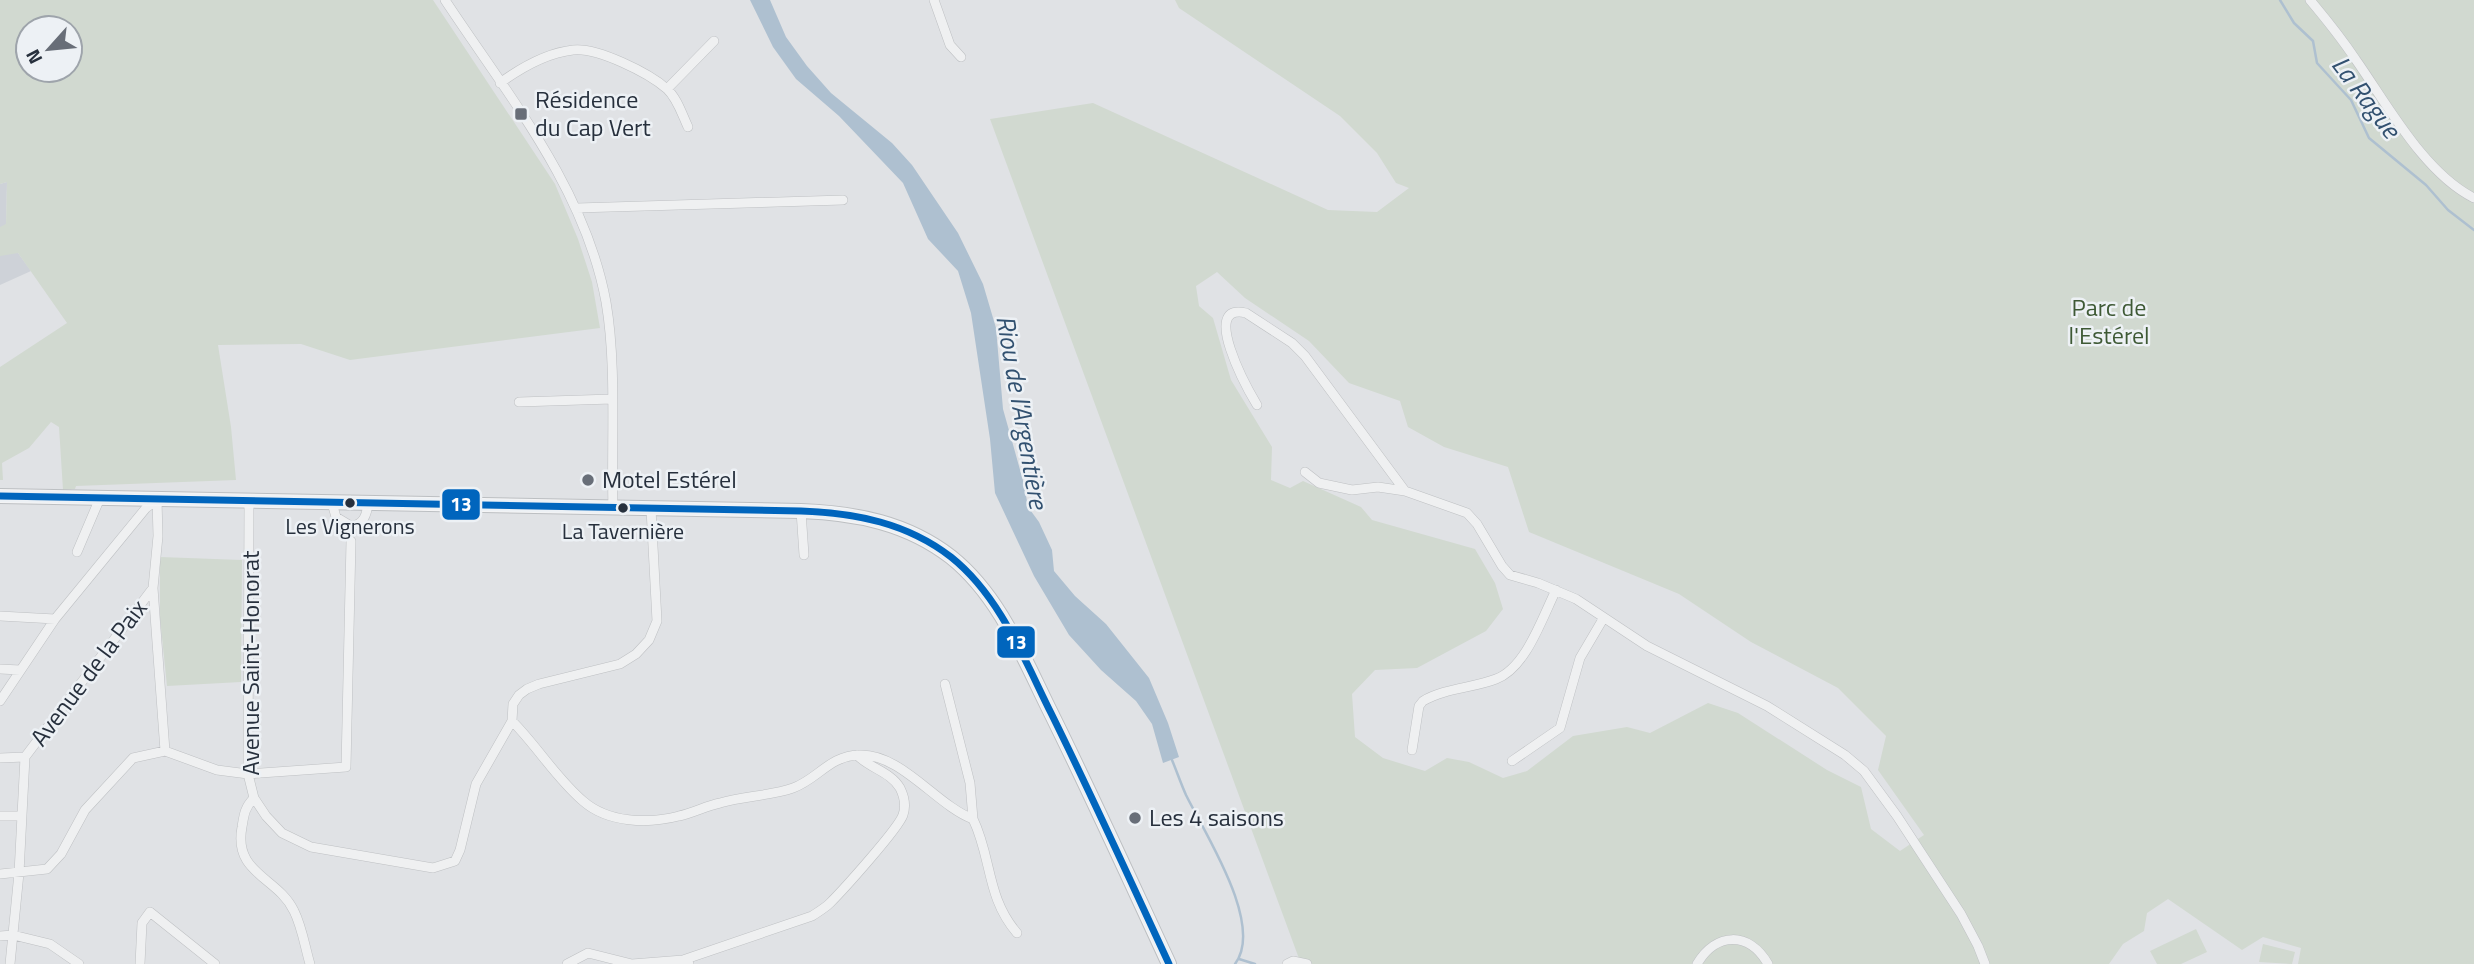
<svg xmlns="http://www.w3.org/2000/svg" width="2474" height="964" viewBox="0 0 2474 964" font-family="'Titillium Web',sans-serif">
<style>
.built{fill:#ced2d8}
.green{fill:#d1d9d0;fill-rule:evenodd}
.water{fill:#aec0d0}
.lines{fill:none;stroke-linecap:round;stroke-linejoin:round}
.stream{stroke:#aec0d0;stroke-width:2.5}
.minor-casing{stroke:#bec0c3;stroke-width:10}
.primary-casing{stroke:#bcbfc2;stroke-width:16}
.minor{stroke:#eff0f1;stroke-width:9}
.primary{stroke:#f4f4f5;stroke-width:14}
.bus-1-casing{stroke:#edf1f5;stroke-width:12}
.bus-1{stroke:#0065bd;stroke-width:7}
.poi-dot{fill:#686e78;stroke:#edf1f5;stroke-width:2.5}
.bus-dot{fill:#27303d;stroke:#edf1f5;stroke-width:2.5}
.labels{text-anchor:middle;stroke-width:5;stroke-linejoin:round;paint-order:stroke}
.bus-label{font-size:22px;fill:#27303d;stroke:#edf1f5}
.poi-label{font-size:24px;fill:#27303d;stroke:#edf1f5;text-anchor:start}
.park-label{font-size:24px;fill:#3e5935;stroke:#edf1f5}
.street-label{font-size:24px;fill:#27303d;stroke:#edf1f5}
.water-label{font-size:26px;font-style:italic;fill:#325170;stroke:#edf1f5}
.line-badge{stroke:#edf1f5;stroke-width:2.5}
.badge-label{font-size:19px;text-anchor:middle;font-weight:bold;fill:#fff}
</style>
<rect width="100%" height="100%" fill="#e0e2e5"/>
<path class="built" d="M 7,182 L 6,225 L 18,253 L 31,271 L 0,285 L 0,184 Z"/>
<path class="green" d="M 0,0 L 433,0 L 555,184 L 578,239 L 592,282 L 600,328 L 350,360 L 301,344 L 218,345 L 231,427 L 236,480 L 76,486 L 75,489 L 63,490 L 59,427 L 51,422 L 29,448 L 2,463 L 3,480 L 0,480 L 0,367 L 67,323 L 18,253 L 0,256 L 0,227 L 6,224 L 7,182 L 0,184 ZM 70,28 L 70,70 L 28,70 L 28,28 Z
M 1175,0 L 2474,0 L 2474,964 L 2298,964 L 2301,948 L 2263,937 L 2242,950 L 2168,899 L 2147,913 L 2144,931 L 2123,944 L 2109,964 L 1301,964 L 990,119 L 1093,103 L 1328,210 L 1377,212 L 1409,188 L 1396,183 L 1377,153 L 1340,116 L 1179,8 ZM 1217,272 L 1245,298 L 1309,341 L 1349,383 L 1400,401 L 1408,427 L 1444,447 L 1508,467 L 1529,532 L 1679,594 L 1751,642 L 1838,688 L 1886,736 L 1878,770 L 1924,835 L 1900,851 L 1871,829 L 1861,787 L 1827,770 L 1738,713 L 1708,703 L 1650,733 L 1627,727 L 1573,736 L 1527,771 L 1503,778 L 1469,762 L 1447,758 L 1425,771 L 1383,758 L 1355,737 L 1352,694 L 1375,670 L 1417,668 L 1486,631 L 1503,609 L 1495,583 L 1475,549 L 1372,520 L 1361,507 L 1303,481 L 1290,488 L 1271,480 L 1272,447 L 1231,380 L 1213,318 L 1199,306 L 1196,286 Z
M 160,557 L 242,560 L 241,682 L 167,686 L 160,618 Z
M 2196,929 L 2207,952 L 2181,964 L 2157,964 L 2150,951 Z
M 2263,944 L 2295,952 L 2292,964 L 2259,962 Z"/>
<path class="water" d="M 750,0 L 770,0 L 786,37 L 807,66 L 831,93 L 892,143 L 912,165 L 958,233 L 983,284 L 996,328 L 1003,409 L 1024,484 L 1028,507 L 1039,522 L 1052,550 L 1054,571 L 1075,596 L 1106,624 L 1149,678 L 1168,723 L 1179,757 L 1163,763 L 1152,724 L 1136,701 L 1101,670 L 1069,635 L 1034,576 L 995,493 L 990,439 L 971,313 L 958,271 L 928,239 L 903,183 L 839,116 L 796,79 L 773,47 Z"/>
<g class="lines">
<path class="stream" d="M 2280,0 L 2294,23 L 2313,41 L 2317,63 L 2351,100 L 2369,138 L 2426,185 L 2448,210 L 2474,230
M 1172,760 C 1177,772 1181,784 1186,795 C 1204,832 1265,925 1235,964
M 1239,959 L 1255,964"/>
<defs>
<path id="minor" d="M 445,0 C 507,94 585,188 606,302 C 617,366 611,443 613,509
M 934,0 L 950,45 L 961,57
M 2310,0 C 2326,19 2342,39 2356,60 C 2387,104 2424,173 2474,198
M 500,83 C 522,67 546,53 573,50 C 597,47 649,73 667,89 C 677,98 682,114 688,127
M 667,89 L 714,41
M 577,208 L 843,200
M 519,402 L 612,399
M 1257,405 C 1248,390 1199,302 1246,313 L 1292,343 L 1305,356 L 1405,491
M 1305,472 L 1319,483 L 1352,490 L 1378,487 L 1405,491 L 1467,513 L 1477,524 L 1502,566 L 1510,575 L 1538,583 L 1576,599 L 1647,646 L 1767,706 L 1845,755 L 1864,771 L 1897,816 L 1961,914 L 1978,946 L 1985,964
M 249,501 L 248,774 L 254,798 L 266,816 L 282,833 L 311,847 L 433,868 L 455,861 L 460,850 L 476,784 L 512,721 L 513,704 L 519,695 L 527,689 L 539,684 L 620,664 L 636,654 L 649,640 L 657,621 L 651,509
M 332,503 L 336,517 L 351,526 C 364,525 367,514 368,503
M 801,511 L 804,555
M 77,552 L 100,498
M 0,616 L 55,619
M 0,669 L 20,670
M 945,684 L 970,783 L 973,819
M 0,701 L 55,619 L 146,508 L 157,500
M 512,721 C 537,746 556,778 583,801 C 608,823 648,824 679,816 C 693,813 706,806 720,803 C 744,796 770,796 793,788 C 818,779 829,756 859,755 C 901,753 936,805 973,819 C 992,858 986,897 1017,933
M 1412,750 L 1419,706 L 1423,701 C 1445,688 1473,688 1496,679 C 1526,668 1542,618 1556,590
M 165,751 L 217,770 L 248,774 L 346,767 L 351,541
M 0,758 L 25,757
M 1512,761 L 1560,728 L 1580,658 L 1603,619
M 254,798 C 245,807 244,814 242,827 C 233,874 278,877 294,911 C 302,927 305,947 310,964
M 0,816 L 22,816
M 0,874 L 47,869 L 61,854 L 85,810 L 133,758 L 165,751 L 153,588 L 158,536 L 157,500
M 0,936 L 13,935 L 50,944 L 79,964
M 10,964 L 19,873 L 25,757 L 153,588
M 140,964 L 142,923 L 150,912 L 215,964
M 567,964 L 588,953 L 632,964 L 683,960 L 685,964
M 689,964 L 683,960 L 812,916 C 818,912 825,908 830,903 C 843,890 898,829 903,815 C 906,806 904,796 900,788 C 891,772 869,768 857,755
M 1287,964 L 1293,961 L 1307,964
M 1697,964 C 1716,932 1749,931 1768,964"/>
<path id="primary" d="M 0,496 L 801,511 C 856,513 907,523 951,557 C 1000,596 1024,659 1051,713 C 1092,796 1130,880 1169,964"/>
</defs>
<use href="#minor" class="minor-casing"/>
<use href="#primary" class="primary-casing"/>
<use href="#minor" class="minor"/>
<use href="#primary" class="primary"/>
<defs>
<path id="bus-1" d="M 0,496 L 801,511 C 856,513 907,523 951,557 C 1000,596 1024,659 1051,713 C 1092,796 1130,880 1169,964"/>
</defs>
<use href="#bus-1" class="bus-1-casing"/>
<use href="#bus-1" class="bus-1"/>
</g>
<g class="poi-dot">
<rect x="514" y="107" width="14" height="14" rx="3.5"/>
<circle cx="588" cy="480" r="7"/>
<circle cx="1135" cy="818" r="7"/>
</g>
<g class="bus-dot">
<circle cx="350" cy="503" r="6"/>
<circle cx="623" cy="508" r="6"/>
</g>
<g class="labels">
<g class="bus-label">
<text x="350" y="534">Les Vignerons</text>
<text x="623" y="539">La Tavernière</text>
</g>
<g class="poi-label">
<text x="535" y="108">Résidence<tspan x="535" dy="28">du Cap Vert</tspan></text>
<text x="602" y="488">Motel Estérel</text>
<text x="1149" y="826">Les 4 saisons</text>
</g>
<g class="park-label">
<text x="2109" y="316">Parc de<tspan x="2109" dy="28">l'Estérel</tspan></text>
</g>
<g class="street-label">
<text transform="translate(251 663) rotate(-90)" y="8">Avenue Saint-Honorat</text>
<text transform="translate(89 673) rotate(-53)" y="8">Avenue de la Paix</text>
</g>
<g class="water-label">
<text transform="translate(2366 97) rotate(53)" y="9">La Rague</text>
<text transform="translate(1022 412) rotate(80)" y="9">Riou de l'Argentière</text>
</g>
</g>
<g class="line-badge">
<rect x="441" y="488" width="40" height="33" rx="7" fill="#0065bd"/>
<rect x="996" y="625" width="40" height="34" rx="7" fill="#0065bd"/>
</g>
<g class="badge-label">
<text x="461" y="511">13</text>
<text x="1016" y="649">13</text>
</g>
<g transform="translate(49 49) rotate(243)"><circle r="33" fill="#edf1f5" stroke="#9ea4ab" stroke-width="2"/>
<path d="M0-5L12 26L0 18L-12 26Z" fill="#686e78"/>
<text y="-10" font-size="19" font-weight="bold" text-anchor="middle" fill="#27303d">N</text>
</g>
</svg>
